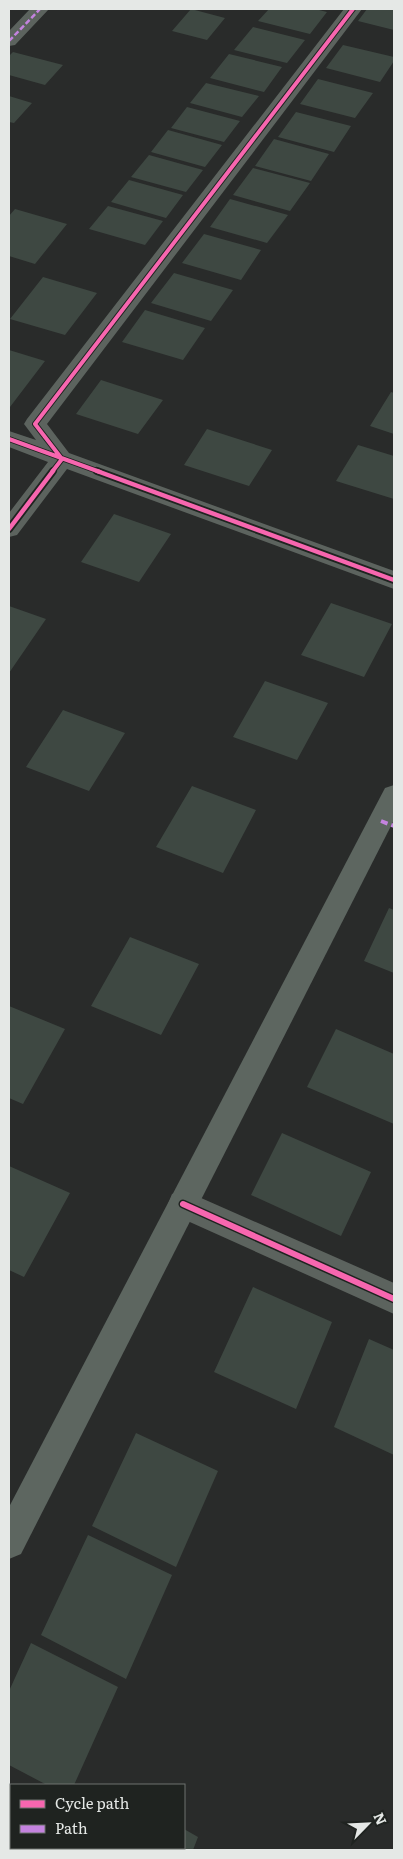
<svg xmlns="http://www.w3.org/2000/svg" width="403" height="1859" viewBox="0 0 403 1859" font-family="Literata,serif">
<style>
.building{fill:#3e4842}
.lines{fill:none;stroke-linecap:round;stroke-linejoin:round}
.street{fill:#5c635e;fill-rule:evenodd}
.secondary{fill:#5d6660;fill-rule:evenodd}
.quiet-far1{stroke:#c483df;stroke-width:2.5;stroke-dasharray:5.5 2.5;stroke-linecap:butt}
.quiet{stroke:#c483df;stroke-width:4;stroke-dasharray:7 4;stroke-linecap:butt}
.cycleway-far2-casing{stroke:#1f2320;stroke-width:6}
.cycleway-far1-casing{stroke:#1f2320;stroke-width:8}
.cycleway-casing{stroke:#1f2320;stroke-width:9}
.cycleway-far2{stroke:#f766af;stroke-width:4}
.cycleway-far1{stroke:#f766af;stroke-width:4.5}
.cycleway{stroke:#f766af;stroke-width:6}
</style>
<rect width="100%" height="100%" fill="#292b2a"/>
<path class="building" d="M 191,9 L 225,18 L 207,40 L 172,31 Z
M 269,9 L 315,9 L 327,12 L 310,34 L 258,21 Z
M 367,9 L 394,9 L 394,30 L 358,21 Z
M 253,27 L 305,40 L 287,63 L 234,50 Z
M 343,45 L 394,57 L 394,61 L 380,82 L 326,68 Z
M 13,52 L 63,65 L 45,85 L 9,75 L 9,56 Z
M 229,54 L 282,67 L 264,92 L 210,78 Z
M 318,79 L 373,93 L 355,118 L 300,104 Z
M 206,83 L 259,96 L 242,117 L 190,103 Z
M 9,96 L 32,103 L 14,123 L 9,122 Z
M 187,107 L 240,121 L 224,142 L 171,128 Z
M 296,112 L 351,126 L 334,152 L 278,137 Z
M 168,130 L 222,145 L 205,167 L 151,152 Z
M 274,139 L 329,154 L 311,181 L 255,166 Z
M 149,155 L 203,170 L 186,192 L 131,177 Z
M 253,168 L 310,183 L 290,211 L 233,195 Z
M 129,180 L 183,195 L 166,218 L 111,202 Z
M 230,199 L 288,215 L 267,243 L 210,227 Z
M 108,206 L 163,221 L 145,245 L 89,229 Z
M 15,209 L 67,224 L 35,264 L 9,256 L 9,216 Z
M 204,234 L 261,250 L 241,280 L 182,263 Z
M 174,273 L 233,290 L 211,321 L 151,303 Z
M 43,277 L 97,293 L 65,335 L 10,319 Z
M 145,310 L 205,328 L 183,360 L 122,342 Z
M 9,350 L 45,361 L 10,407 L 9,407 Z
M 101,380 L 163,400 L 138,434 L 76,414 Z
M 391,392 L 394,393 L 394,434 L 370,426 Z
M 207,429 L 272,450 L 249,486 L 184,465 Z
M 358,445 L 394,456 L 394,499 L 336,481 Z
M 114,514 L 171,534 L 139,582 L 81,562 Z
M 331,603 L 392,624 L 364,677 L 301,655 Z
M 9,606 L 46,619 L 9,673 Z
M 265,681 L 328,703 L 297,760 L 233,737 Z
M 63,710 L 125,733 L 89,791 L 26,767 Z
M 192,786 L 256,810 L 223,873 L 156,847 Z
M 389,908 L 394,910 L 394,973 L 364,961 Z
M 130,937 L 199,964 L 161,1035 L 91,1006 Z
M 9,1006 L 65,1029 L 23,1104 L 9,1098 Z
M 336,1029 L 394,1054 L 394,1124 L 307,1087 Z
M 282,1133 L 371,1172 L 341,1236 L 251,1195 Z
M 9,1166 L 70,1193 L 24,1277 L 9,1270 Z
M 253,1287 L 332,1322 L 296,1409 L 214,1372 Z
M 369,1339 L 394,1350 L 394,1455 L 334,1427 Z
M 136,1433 L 218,1471 L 176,1567 L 92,1526 Z
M 88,1535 L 172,1575 L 126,1679 L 41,1635 Z
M 31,1643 L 118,1687 L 74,1785 L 47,1785 L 9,1765 L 9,1691 Z
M 9,1825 L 11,1826 L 11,1848 L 40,1848 L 39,1850 L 9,1850 Z
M 184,1829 L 198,1837 L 193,1850 L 81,1850 L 82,1848 L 184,1848 Z"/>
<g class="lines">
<path class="street" d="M 30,9 L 49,9 L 15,45 L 9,46 L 9,31 Z
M 344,9 L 362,9 L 47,424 L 69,453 L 394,571 L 394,589 L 67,469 L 17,535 L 9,537 L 9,513 L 48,462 L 9,447 L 9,431 L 36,440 L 24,424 L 27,419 Z
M 183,1190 L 394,1283 L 394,1314 L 172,1214 L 168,1204 L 172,1194 Z"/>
<path class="secondary" d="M 394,785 L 394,820 L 21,1554 L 9,1559 L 9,1507 L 385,788 Z"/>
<path class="quiet-far1" d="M 9,41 L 40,9"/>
<path class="quiet" d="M 381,821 L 394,826"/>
<defs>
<path id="cycleway-far2" d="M 9,439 L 100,472
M 52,472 L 62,459 L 35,424 L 353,9"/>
<path id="cycleway-far1" d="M 97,471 L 394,580
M 9,529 L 53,471"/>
<path id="cycleway" d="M 183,1204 L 394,1299"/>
</defs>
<use href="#cycleway-far2" class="cycleway-far2-casing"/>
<use href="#cycleway-far1" class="cycleway-far1-casing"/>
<use href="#cycleway" class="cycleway-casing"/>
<use href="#cycleway-far2" class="cycleway-far2"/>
<use href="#cycleway-far1" class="cycleway-far1"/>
<use href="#cycleway" class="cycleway"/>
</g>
<rect width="403" height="1859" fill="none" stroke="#e5e8e6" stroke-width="20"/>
<rect x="10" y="1784" width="175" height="65" fill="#1f2320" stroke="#6e726f"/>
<rect x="20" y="1800" width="25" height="8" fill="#f766af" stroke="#6e726f"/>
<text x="55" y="1809" font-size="15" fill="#e5e8e6">Cycle path</text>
<rect x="20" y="1825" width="25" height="8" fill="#c483df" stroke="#6e726f"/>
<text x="55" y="1834" font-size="15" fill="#e5e8e6">Path</text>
<g transform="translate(368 1824) rotate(66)" stroke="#1f2320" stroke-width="4" paint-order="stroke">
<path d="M0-4L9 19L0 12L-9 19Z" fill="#e5e8e6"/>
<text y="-8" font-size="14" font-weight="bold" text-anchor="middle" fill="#e5e8e6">N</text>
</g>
</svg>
